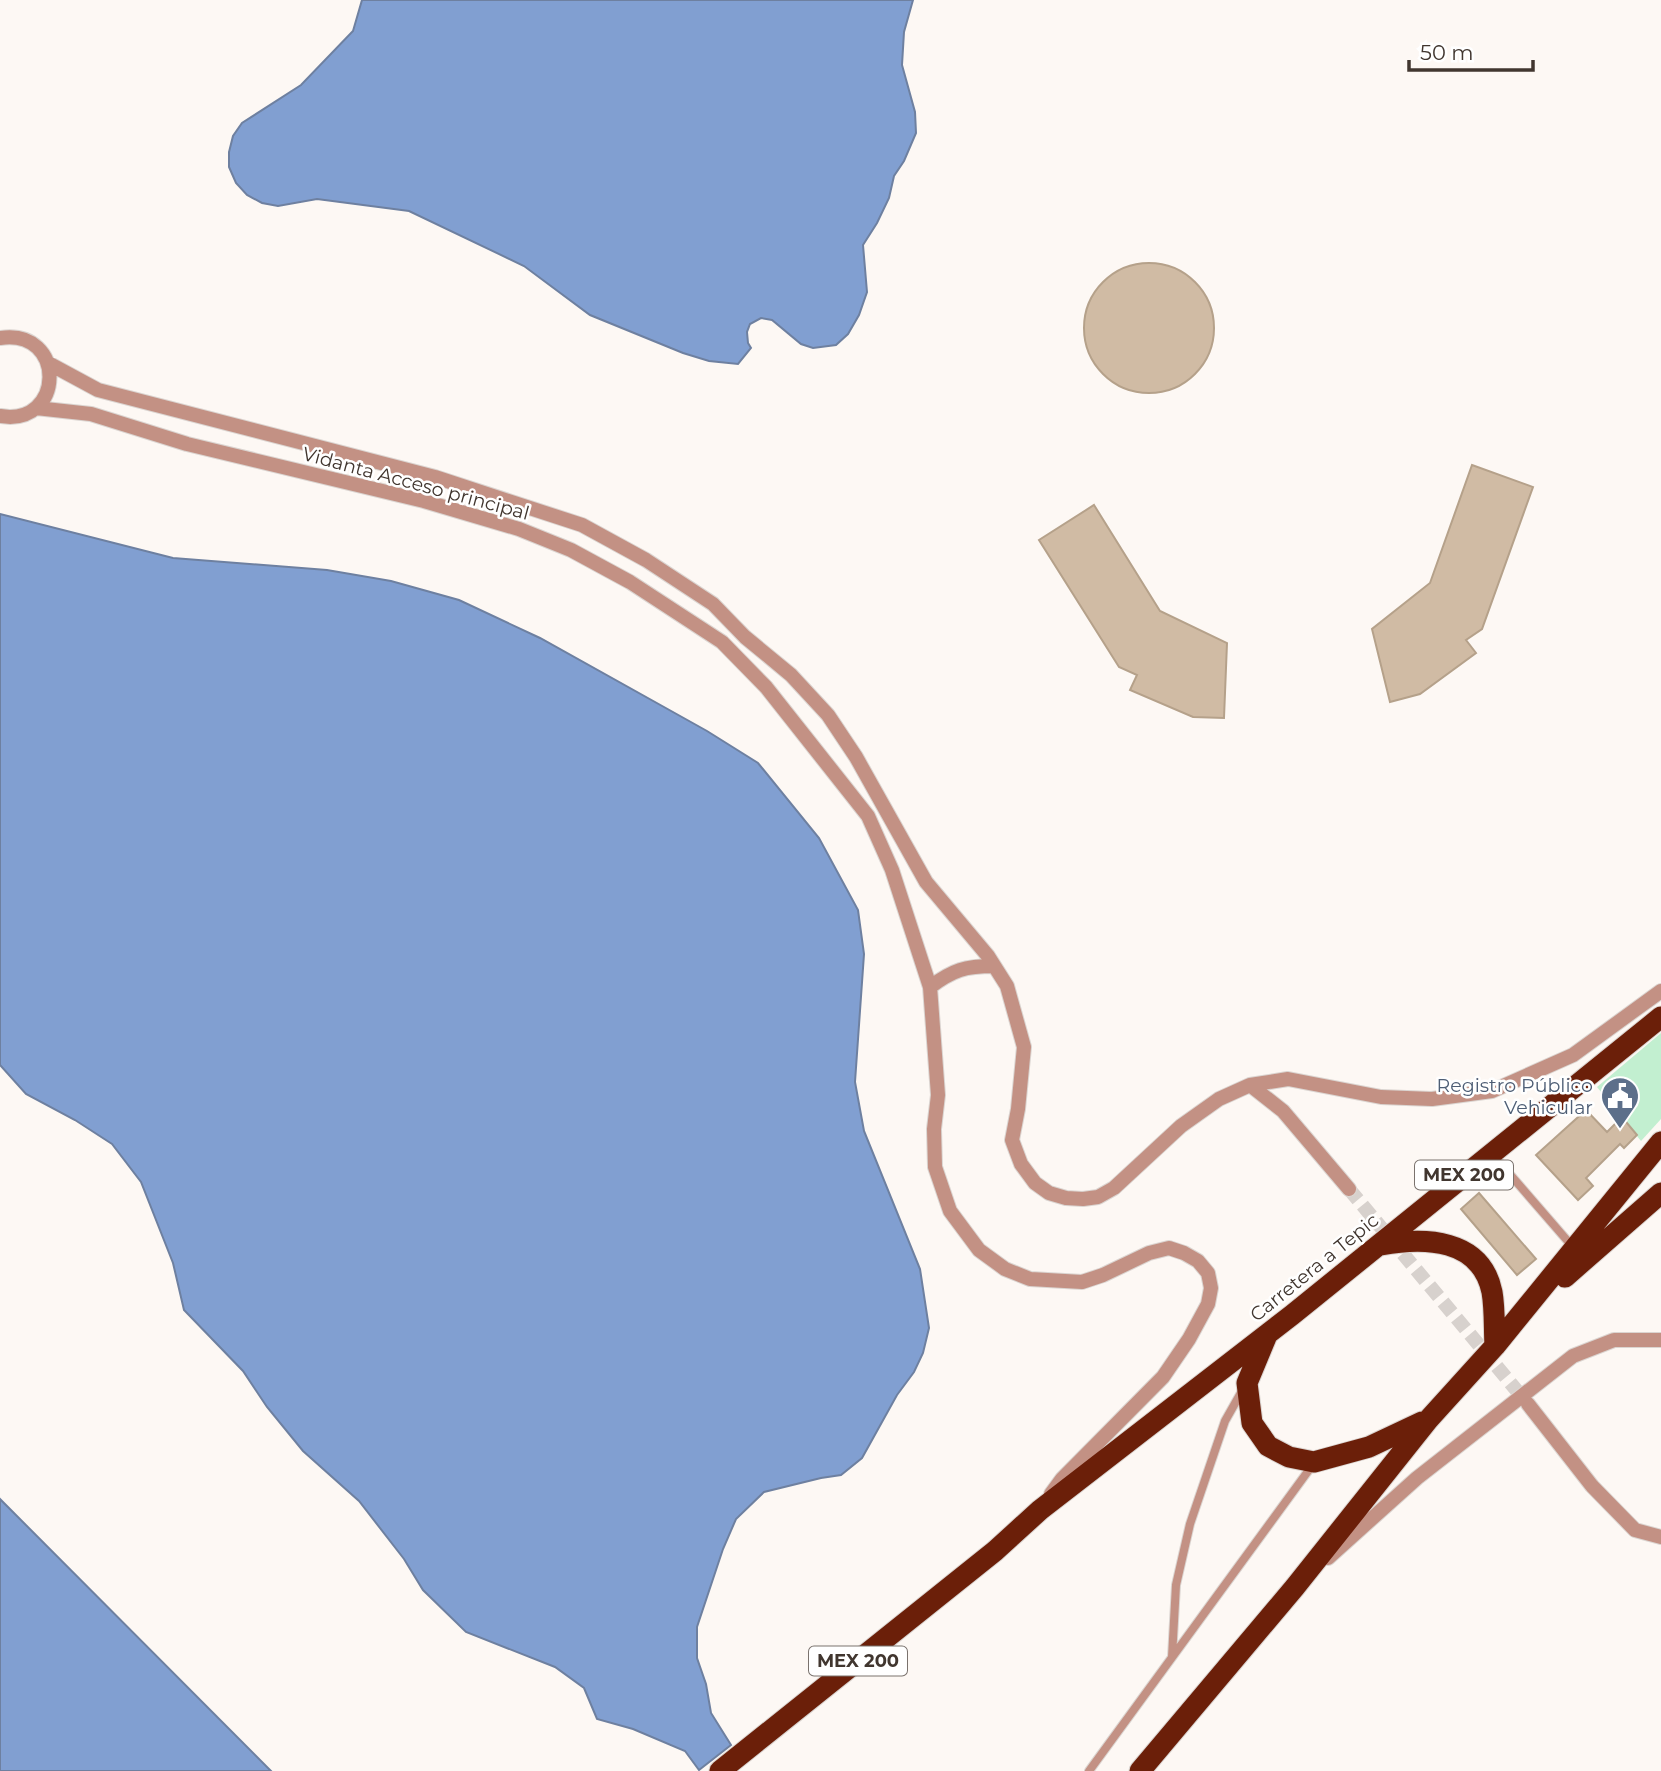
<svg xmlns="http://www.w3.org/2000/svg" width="1661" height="1771" viewBox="0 0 1661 1771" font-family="Montserrat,sans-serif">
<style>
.green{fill:#c2efd0}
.water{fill:#819fd1;stroke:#6e80a0;stroke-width:2}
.building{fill:#d0bba4;stroke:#b5a18a;stroke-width:2}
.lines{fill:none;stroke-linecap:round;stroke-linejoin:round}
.street-tunnel{stroke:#d7d1cd;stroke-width:14;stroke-dasharray:14 7;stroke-linecap:butt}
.lane-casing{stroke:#dbd5d1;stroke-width:10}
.street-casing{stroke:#dbd5d1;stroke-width:16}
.highway-casing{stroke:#dbd5d1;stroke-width:23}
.lane{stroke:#c39184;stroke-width:8}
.street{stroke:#c39184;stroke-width:14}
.highway{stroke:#6b1f09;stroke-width:21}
.labels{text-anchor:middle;stroke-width:5;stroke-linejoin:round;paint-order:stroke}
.shield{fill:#fff;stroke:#7a726d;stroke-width:2}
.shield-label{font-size:18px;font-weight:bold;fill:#41362f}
.street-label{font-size:19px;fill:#41362f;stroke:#fff}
.service-label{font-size:19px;fill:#4e5e75;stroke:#fff;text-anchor:end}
</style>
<rect width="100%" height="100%" fill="#fdf8f4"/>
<path class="green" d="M 1661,1033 L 1661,1119 L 1641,1141 L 1597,1087 Z"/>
<path class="water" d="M 362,0 L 913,0 L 904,32 L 902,65 L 915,112 L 916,133 L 904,161 L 894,176 L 889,198 L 877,223 L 863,245 L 867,292 L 859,315 L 848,334 L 836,345 L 813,348 L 801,344 L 772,320 L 761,318 L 750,324 L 747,332 L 748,343 L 751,348 L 738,364 L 709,361 L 683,353 L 590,315 L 524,266 L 409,211 L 317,199 L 278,206 L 262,203 L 247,195 L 236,183 L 229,167 L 229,152 L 233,136 L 242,123 L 301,85 L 353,31 Z
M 0,514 L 173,558 L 327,570 L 391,581 L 459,600 L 540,638 L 707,731 L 758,763 L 819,838 L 858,910 L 864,954 L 855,1082 L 864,1131 L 920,1269 L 929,1328 L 923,1353 L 914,1372 L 897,1395 L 862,1458 L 841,1475 L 821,1478 L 764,1492 L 736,1519 L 723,1549 L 697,1627 L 697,1658 L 706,1684 L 711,1713 L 731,1745 L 699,1770 L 685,1751 L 633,1729 L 597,1719 L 584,1688 L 555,1667 L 466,1632 L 423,1590 L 404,1559 L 359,1501 L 303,1451 L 267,1407 L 243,1371 L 184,1310 L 173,1263 L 141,1182 L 112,1144 L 75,1120 L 26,1094 L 0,1065 Z
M 0,1499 L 271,1771 L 0,1771 Z"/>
<path class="building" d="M1084 328a65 65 0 1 1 130 0a65 65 0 1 1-130 0Z
M 1472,465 L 1533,487 L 1482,629 L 1466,640 L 1476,653 L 1420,694 L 1390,702 L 1372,629 L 1430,583 Z
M 1094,505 L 1160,611 L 1227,643 L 1224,718 L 1193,717 L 1130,690 L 1137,675 L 1119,667 L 1039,540 Z
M 1586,1110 L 1607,1132 L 1622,1117 L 1637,1135 L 1624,1148 L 1620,1144 L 1586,1178 L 1593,1186 L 1578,1200 L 1536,1155 Z
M 1479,1193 L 1536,1259 L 1517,1275 L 1461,1209 Z"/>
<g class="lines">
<path class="street-tunnel" d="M 1349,1189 L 1528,1404"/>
<defs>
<path id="lane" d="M 1494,1156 L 1572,1246
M 1172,1657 L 1176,1585 L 1190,1524 L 1225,1421 L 1242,1391
M 1089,1771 L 1314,1463"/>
<path id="street" d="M 0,338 C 67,328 65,427 0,416
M 48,363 L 98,390 L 435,477 L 582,525 L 646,560 L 713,604 L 745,637 L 791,675 L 828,715 L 856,757 L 926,882 L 988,956 L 1007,986 L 1024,1047 L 1018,1109 L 1012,1140 L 1021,1164 L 1035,1183 L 1049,1193 L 1066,1198 L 1083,1199 L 1098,1197 L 1114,1188 L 1181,1126 L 1219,1099 L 1250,1085 L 1288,1079 L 1381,1097 L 1432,1099 L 1492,1091 L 1573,1055 L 1661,991
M 36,408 L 91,414 L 187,444 L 424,501 L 519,529 L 571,550 L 630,582 L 722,642 L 766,687 L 868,816 L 892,870 L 930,987 L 938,1095 L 934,1129 L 935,1167 L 950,1211 L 979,1250 L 1005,1269 L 1030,1279 L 1082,1282 L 1103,1275 L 1149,1253 L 1169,1248 L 1184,1253 L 1198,1261 L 1208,1273 L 1211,1288 L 1208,1304 L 1189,1339 L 1163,1377 L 1062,1479 L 1051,1494
M 930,987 C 953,970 965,966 994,966
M 1250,1085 L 1283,1111 L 1349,1189
M 1528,1404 L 1592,1486 L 1635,1530 L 1661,1537
M 1328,1558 L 1417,1478 L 1573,1356 L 1614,1340 L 1661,1340"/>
<path id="highway" d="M 1381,1245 C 1424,1237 1481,1238 1492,1292 C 1495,1309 1494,1329 1495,1346
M 1565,1277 L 1661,1193
M 1267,1335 L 1247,1383 L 1252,1423 L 1268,1446 L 1289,1457 L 1314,1462 L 1369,1447 L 1422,1422
M 720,1771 L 995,1551 L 1040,1510 L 1292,1315 L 1661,1017
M 1140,1771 L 1295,1587 L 1428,1420 L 1495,1346 L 1661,1142"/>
</defs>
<use href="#lane" class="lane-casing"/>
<use href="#street" class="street-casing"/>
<use href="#highway" class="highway-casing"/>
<use href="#lane" class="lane"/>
<use href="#street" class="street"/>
<use href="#highway" class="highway"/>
</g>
<defs>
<symbol id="civic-pin" viewBox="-11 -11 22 30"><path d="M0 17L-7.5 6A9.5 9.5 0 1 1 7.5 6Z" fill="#5c6f8a" stroke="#fff"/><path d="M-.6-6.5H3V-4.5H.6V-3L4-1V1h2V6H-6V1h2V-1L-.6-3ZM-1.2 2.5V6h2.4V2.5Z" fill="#fff"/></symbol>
</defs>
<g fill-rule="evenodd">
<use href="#civic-pin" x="1598" y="1074" width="44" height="60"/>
</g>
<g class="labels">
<g class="shield">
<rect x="1415" y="1160.5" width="98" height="29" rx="5"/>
<rect x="809" y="1646.5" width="98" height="29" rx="5"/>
</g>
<g class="shield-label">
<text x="1464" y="1181">MEX 200</text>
<text x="858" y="1667">MEX 200</text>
</g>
<g class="street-label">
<text transform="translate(416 483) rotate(15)" y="7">Vidanta Acceso principal</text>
<text transform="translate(1314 1267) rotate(-39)" y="7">Carretera a Tepic</text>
</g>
<g class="service-label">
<text x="1593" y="1092">Registro Público<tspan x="1593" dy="22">Vehicular</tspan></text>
</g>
</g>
<path d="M1409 60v10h124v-10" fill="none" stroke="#41362f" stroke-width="3.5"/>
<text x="1420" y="60" font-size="21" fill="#41362f" stroke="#ffffff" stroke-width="5" paint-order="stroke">50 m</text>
</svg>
